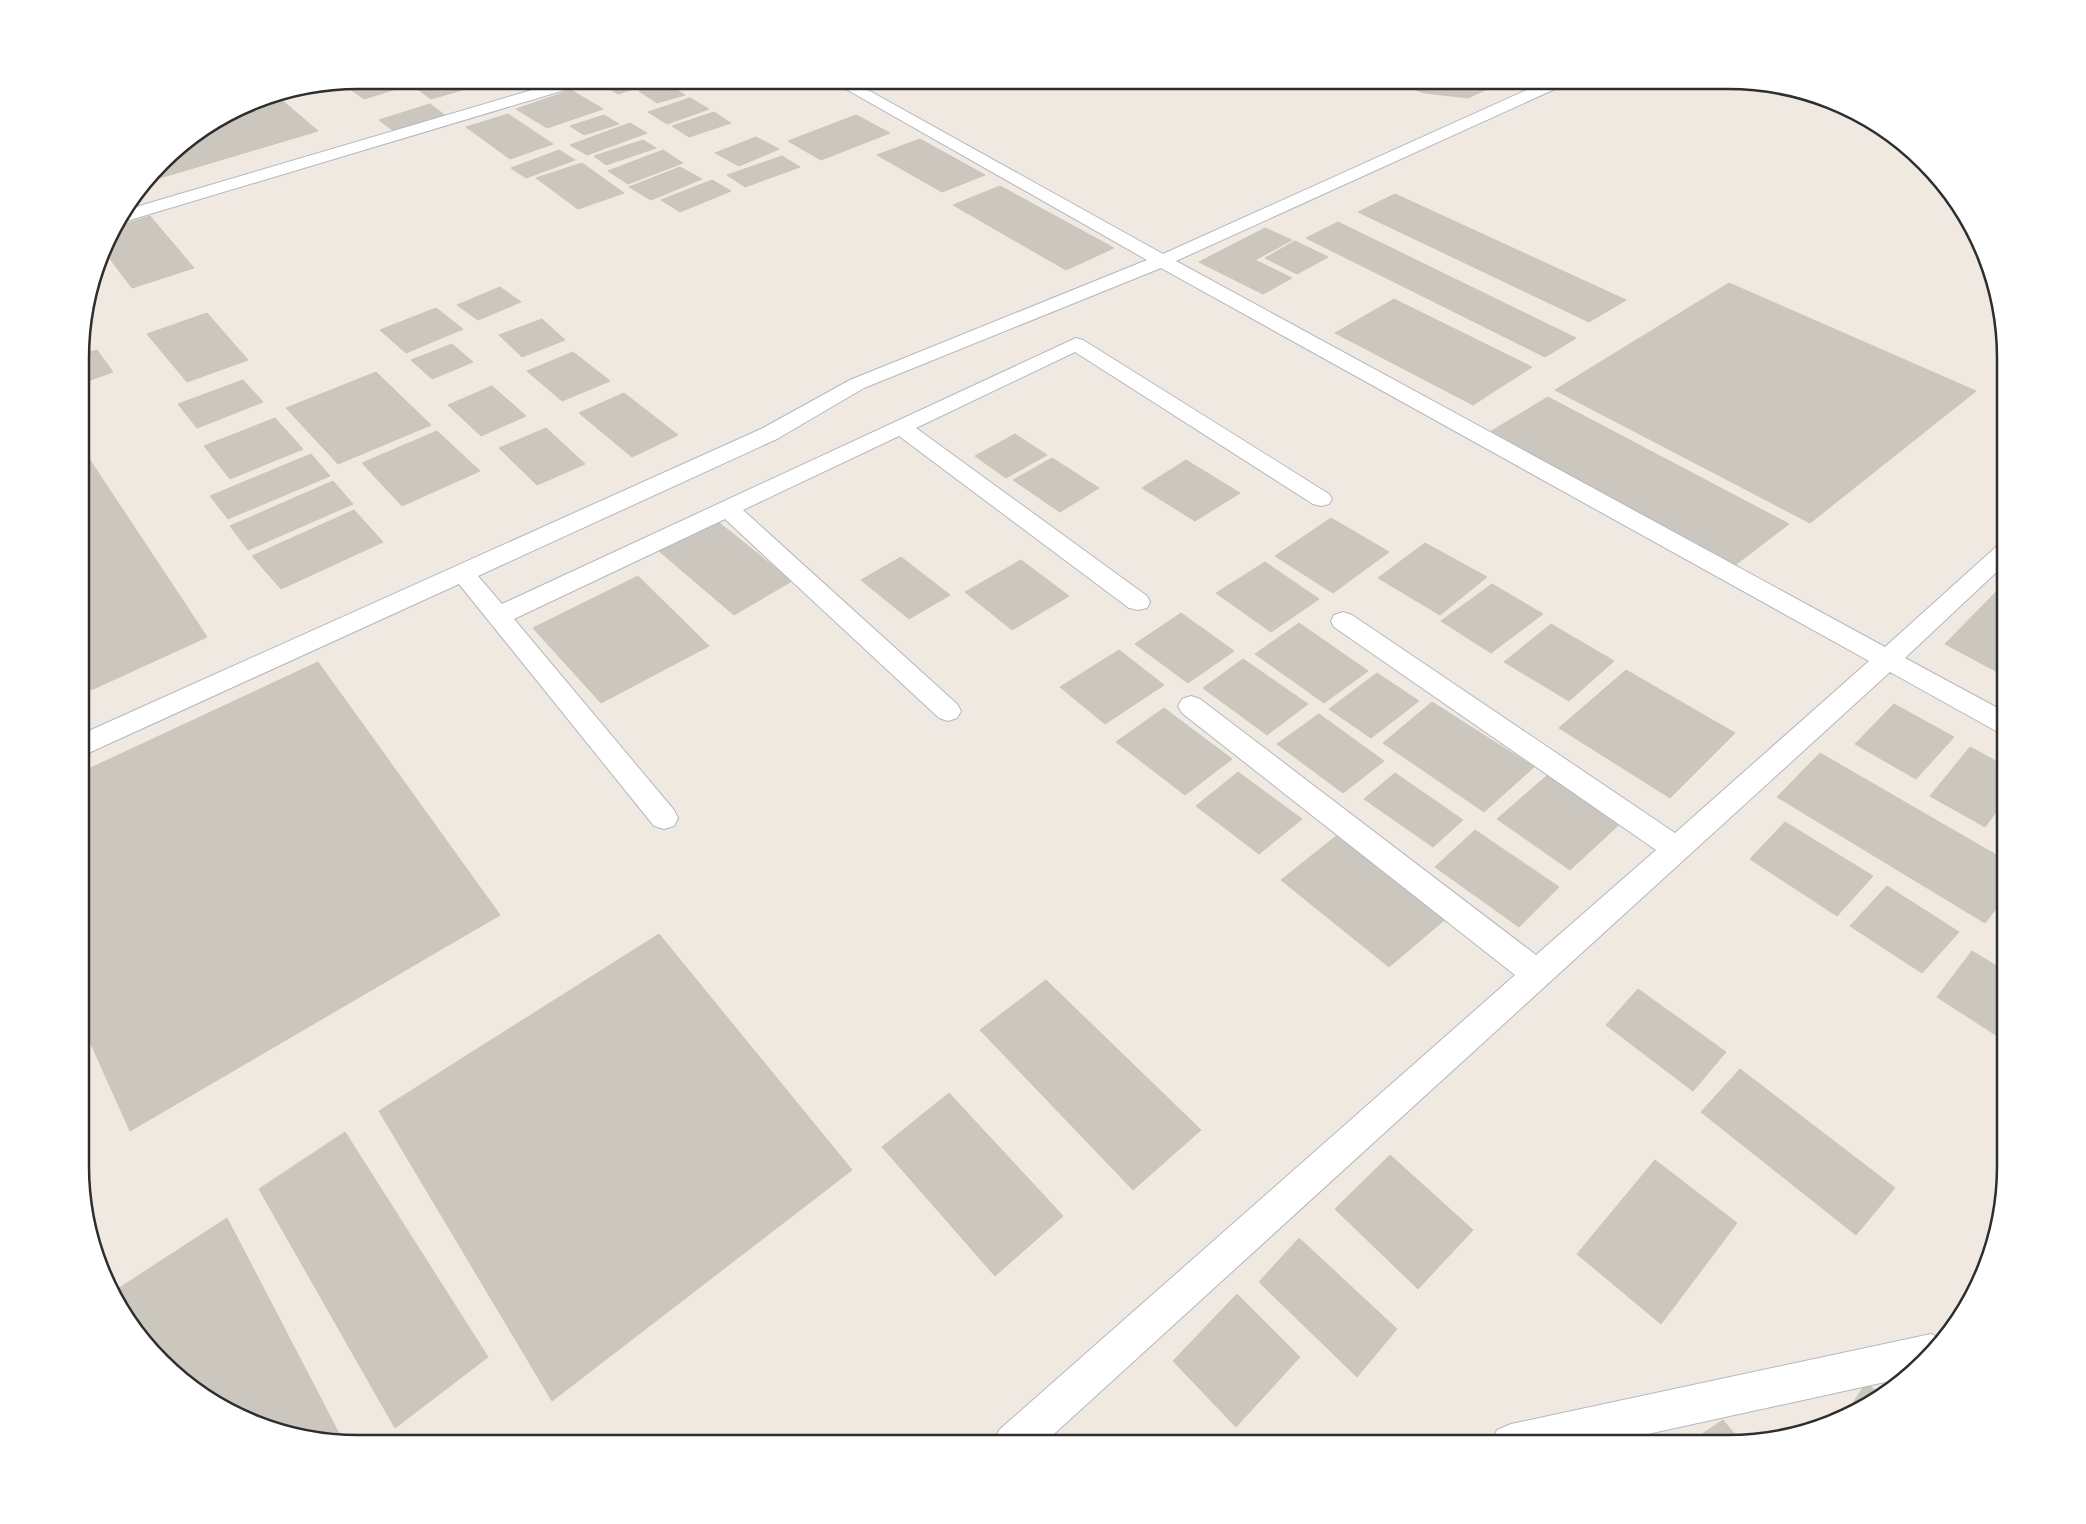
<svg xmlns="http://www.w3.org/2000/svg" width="2086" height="1524" viewBox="0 0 2086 1524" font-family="'Titillium Web',sans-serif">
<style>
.building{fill:#cbc7bf;stroke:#cbc5ba}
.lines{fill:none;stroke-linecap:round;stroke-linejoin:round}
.street-casing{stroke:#b4b7c1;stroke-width:2}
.street{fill:#fff;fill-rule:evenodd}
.rim{fill:none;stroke:#2e2e2e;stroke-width:2.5}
</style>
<rect width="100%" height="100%" fill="#efe9e1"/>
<path class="building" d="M 378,80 L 397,80 L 406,86 L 364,99 L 350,89 Z
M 443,80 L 469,80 L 476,86 L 431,99 L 416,88 Z
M 609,80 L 661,80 L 618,94 L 600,83 Z
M 1507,80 L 1468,98 L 1425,93 L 1407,87 L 1402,81 Z
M 665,83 L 685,95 L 657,103 L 639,91 Z
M 571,90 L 603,109 L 547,128 L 516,109 Z
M 277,96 L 318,131 L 150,181 L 175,149 L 252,101 Z
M 690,98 L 709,109 L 667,124 L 648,112 Z
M 430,104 L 446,116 L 395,132 L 379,120 Z
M 714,112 L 731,123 L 689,137 L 672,126 Z
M 508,114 L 553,144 L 510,159 L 466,127 Z
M 604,115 L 619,124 L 584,135 L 570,126 Z
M 856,115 L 890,133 L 821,160 L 788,141 Z
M 630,123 L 647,133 L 587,155 L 570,145 Z
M 756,137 L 779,149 L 739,166 L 715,153 Z
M 920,139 L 985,175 L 942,192 L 877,155 Z
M 643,140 L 656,148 L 606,165 L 594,156 Z
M 559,150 L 575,160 L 526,178 L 511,168 Z
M 663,150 L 683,163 L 628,184 L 608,171 Z
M 782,156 L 800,167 L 745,187 L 727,175 Z
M 582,163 L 624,193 L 578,209 L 536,178 Z
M 680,167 L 702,179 L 651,200 L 629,187 Z
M 712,180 L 731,191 L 680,212 L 661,200 Z
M 1000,186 L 1114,248 L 1066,270 L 953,205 Z
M 1395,194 L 1626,300 L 1589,322 L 1358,212 Z
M 150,216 L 194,268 L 132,288 L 104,251 L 109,235 L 115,227 Z
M 1338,222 L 1576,338 L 1545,357 L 1306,238 Z
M 1265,228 L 1292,240 L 1255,260 L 1292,278 L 1263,294 L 1199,262 Z
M 1295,241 L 1328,257 L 1297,274 L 1265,258 Z
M 1729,283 L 1976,391 L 1810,523 L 1555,390 Z
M 500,287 L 521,302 L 478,320 L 457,305 Z
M 1394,299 L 1532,367 L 1473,405 L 1335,333 Z
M 436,308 L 463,329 L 406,353 L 380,330 Z
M 207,313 L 248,360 L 187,382 L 147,334 Z
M 542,319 L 565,340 L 522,357 L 499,335 Z
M 452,344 L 473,362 L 432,379 L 411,360 Z
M 97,350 L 113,372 L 82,383 L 82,354 Z
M 573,352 L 610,381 L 562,401 L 527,371 Z
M 376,372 L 431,425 L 338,464 L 286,408 Z
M 243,380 L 263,402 L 197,428 L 178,404 Z
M 492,386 L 526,416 L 481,436 L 448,405 Z
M 624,393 L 678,435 L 632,457 L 579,413 Z
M 1548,397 L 1789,524 L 1730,569 L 1488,433 Z
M 275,418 L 303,449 L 230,479 L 204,446 Z
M 546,428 L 585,464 L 537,485 L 499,448 Z
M 437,431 L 480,471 L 402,506 L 362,463 Z
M 1015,434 L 1047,455 L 1006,478 L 975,456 Z
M 82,448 L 207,637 L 91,690 L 82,675 Z
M 311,454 L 330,476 L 228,519 L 210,496 Z
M 1052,458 L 1099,488 L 1060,512 L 1013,480 Z
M 1186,460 L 1240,493 L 1195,521 L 1142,488 Z
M 333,481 L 353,504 L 248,550 L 230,526 Z
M 354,510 L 383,542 L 281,589 L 252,556 Z
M 1331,518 L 1389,552 L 1333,593 L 1275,556 Z
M 717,521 L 792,581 L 734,615 L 659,551 Z
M 1425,543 L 1487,577 L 1440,615 L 1378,578 Z
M 901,557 L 950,595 L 909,619 L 861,580 Z
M 1021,560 L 1069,596 L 1012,630 L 965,592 Z
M 1265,562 L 1319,599 L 1271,632 L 1216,593 Z
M 638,576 L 709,646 L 601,703 L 533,628 Z
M 1492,584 L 1543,614 L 1491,653 L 1441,621 Z
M 1996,592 L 2005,597 L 2005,676 L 1945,644 Z
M 1181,613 L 1234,651 L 1188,683 L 1135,644 Z
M 1299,623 L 1368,671 L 1324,703 L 1255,654 Z
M 1551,624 L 1614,661 L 1569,701 L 1504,662 Z
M 1119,650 L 1164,685 L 1105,724 L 1060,687 Z
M 1243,659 L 1308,704 L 1267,735 L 1203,688 Z
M 318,662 L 500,915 L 130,1131 L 82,1024 L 82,772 Z
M 1626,670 L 1735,733 L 1670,798 L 1559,728 Z
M 1377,673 L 1419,701 L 1371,738 L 1329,709 Z
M 1432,702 L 1534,767 L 1484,812 L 1383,743 Z
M 1894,704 L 1954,737 L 1916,779 L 1855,744 Z
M 1164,708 L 1232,759 L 1185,795 L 1116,742 Z
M 1319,714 L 1384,761 L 1343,793 L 1277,744 Z
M 1970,747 L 2005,766 L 2005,800 L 1985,827 L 1930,796 Z
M 1820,753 L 2005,860 L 2005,897 L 1985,923 L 1777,797 Z
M 1238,772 L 1302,819 L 1259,854 L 1196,806 Z
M 1551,772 L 1624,820 L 1570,870 L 1497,819 Z
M 1395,773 L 1463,820 L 1433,847 L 1364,799 Z
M 1785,822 L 1873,876 L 1837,916 L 1750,859 Z
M 1475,830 L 1559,887 L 1519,927 L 1435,867 Z
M 1340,833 L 1448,917 L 1389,967 L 1281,880 Z
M 1887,886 L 1959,932 L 1922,973 L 1850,926 Z
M 659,934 L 852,1170 L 552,1401 L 379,1111 Z
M 1972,951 L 2005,971 L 2005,1041 L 1937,997 Z
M 1046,980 L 1201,1130 L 1133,1190 L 980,1030 Z
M 1638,989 L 1726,1052 L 1693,1091 L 1606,1025 Z
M 1740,1069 L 1895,1188 L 1856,1235 L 1701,1112 Z
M 949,1093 L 1063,1216 L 995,1276 L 882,1147 Z
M 345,1132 L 488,1357 L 395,1428 L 259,1189 Z
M 1390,1155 L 1473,1230 L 1418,1289 L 1335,1209 Z
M 1655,1160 L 1737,1223 L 1661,1324 L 1577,1254 Z
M 227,1218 L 344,1443 L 252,1423 L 189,1386 L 117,1305 L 113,1292 Z
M 1299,1238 L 1397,1329 L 1357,1377 L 1259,1282 Z
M 1237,1294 L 1300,1357 L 1236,1427 L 1173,1361 Z
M 1866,1383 L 1881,1395 L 1843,1418 Z
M 1723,1420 L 1741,1442 L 1687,1444 Z"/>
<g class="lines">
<defs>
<path id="street" d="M 566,80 L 591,80 L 588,83 L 130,220 L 120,220 L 129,209 Z
M 830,80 L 850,80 L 1163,254 L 1549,80 L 1568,81 L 1566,84 L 1176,261 L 1885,647 L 1997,546 L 2005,543 L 2005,564 L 1905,658 L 2005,712 L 2005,734 L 1996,731 L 1890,672 L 1043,1444 L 993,1444 L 999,1430 L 1515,975 L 1182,713 L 1178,706 L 1182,699 L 1191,696 L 1200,699 L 1536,955 L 1656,850 L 1334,627 L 1331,621 L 1334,615 L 1343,612 L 1352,615 L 1675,833 L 1869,661 L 1161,268 L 864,388 L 777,439 L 478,576 L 502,604 L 1076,338 L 1083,340 L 1329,494 L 1332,499 L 1329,504 L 1321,506 L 1313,504 L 1075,352 L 916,428 L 1147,596 L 1150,602 L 1147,608 L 1138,610 L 1129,608 L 899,436 L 743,510 L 957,704 L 961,711 L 957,718 L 948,721 L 939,718 L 725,519 L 514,619 L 674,810 L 678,818 L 674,826 L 664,829 L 654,826 L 459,584 L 82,756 L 82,734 L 761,429 L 850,380 L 1147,260 Z
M 1931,1334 L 1944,1340 L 1908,1377 L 1602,1444 L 1491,1444 L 1497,1430 L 1511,1424 Z"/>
</defs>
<use href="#street" class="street-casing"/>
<use href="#street" class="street"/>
</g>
<path d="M0 0H2086V1524H0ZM358 89H1728A269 269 0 0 1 1997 358V1166A269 269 0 0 1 1728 1435H358A269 269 0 0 1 89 1166V358A269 269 0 0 1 358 89Z" fill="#fff" fill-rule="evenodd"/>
<path class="rim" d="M358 89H1728A269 269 0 0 1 1997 358V1166A269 269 0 0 1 1728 1435H358A269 269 0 0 1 89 1166V358A269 269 0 0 1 358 89Z"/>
</svg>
